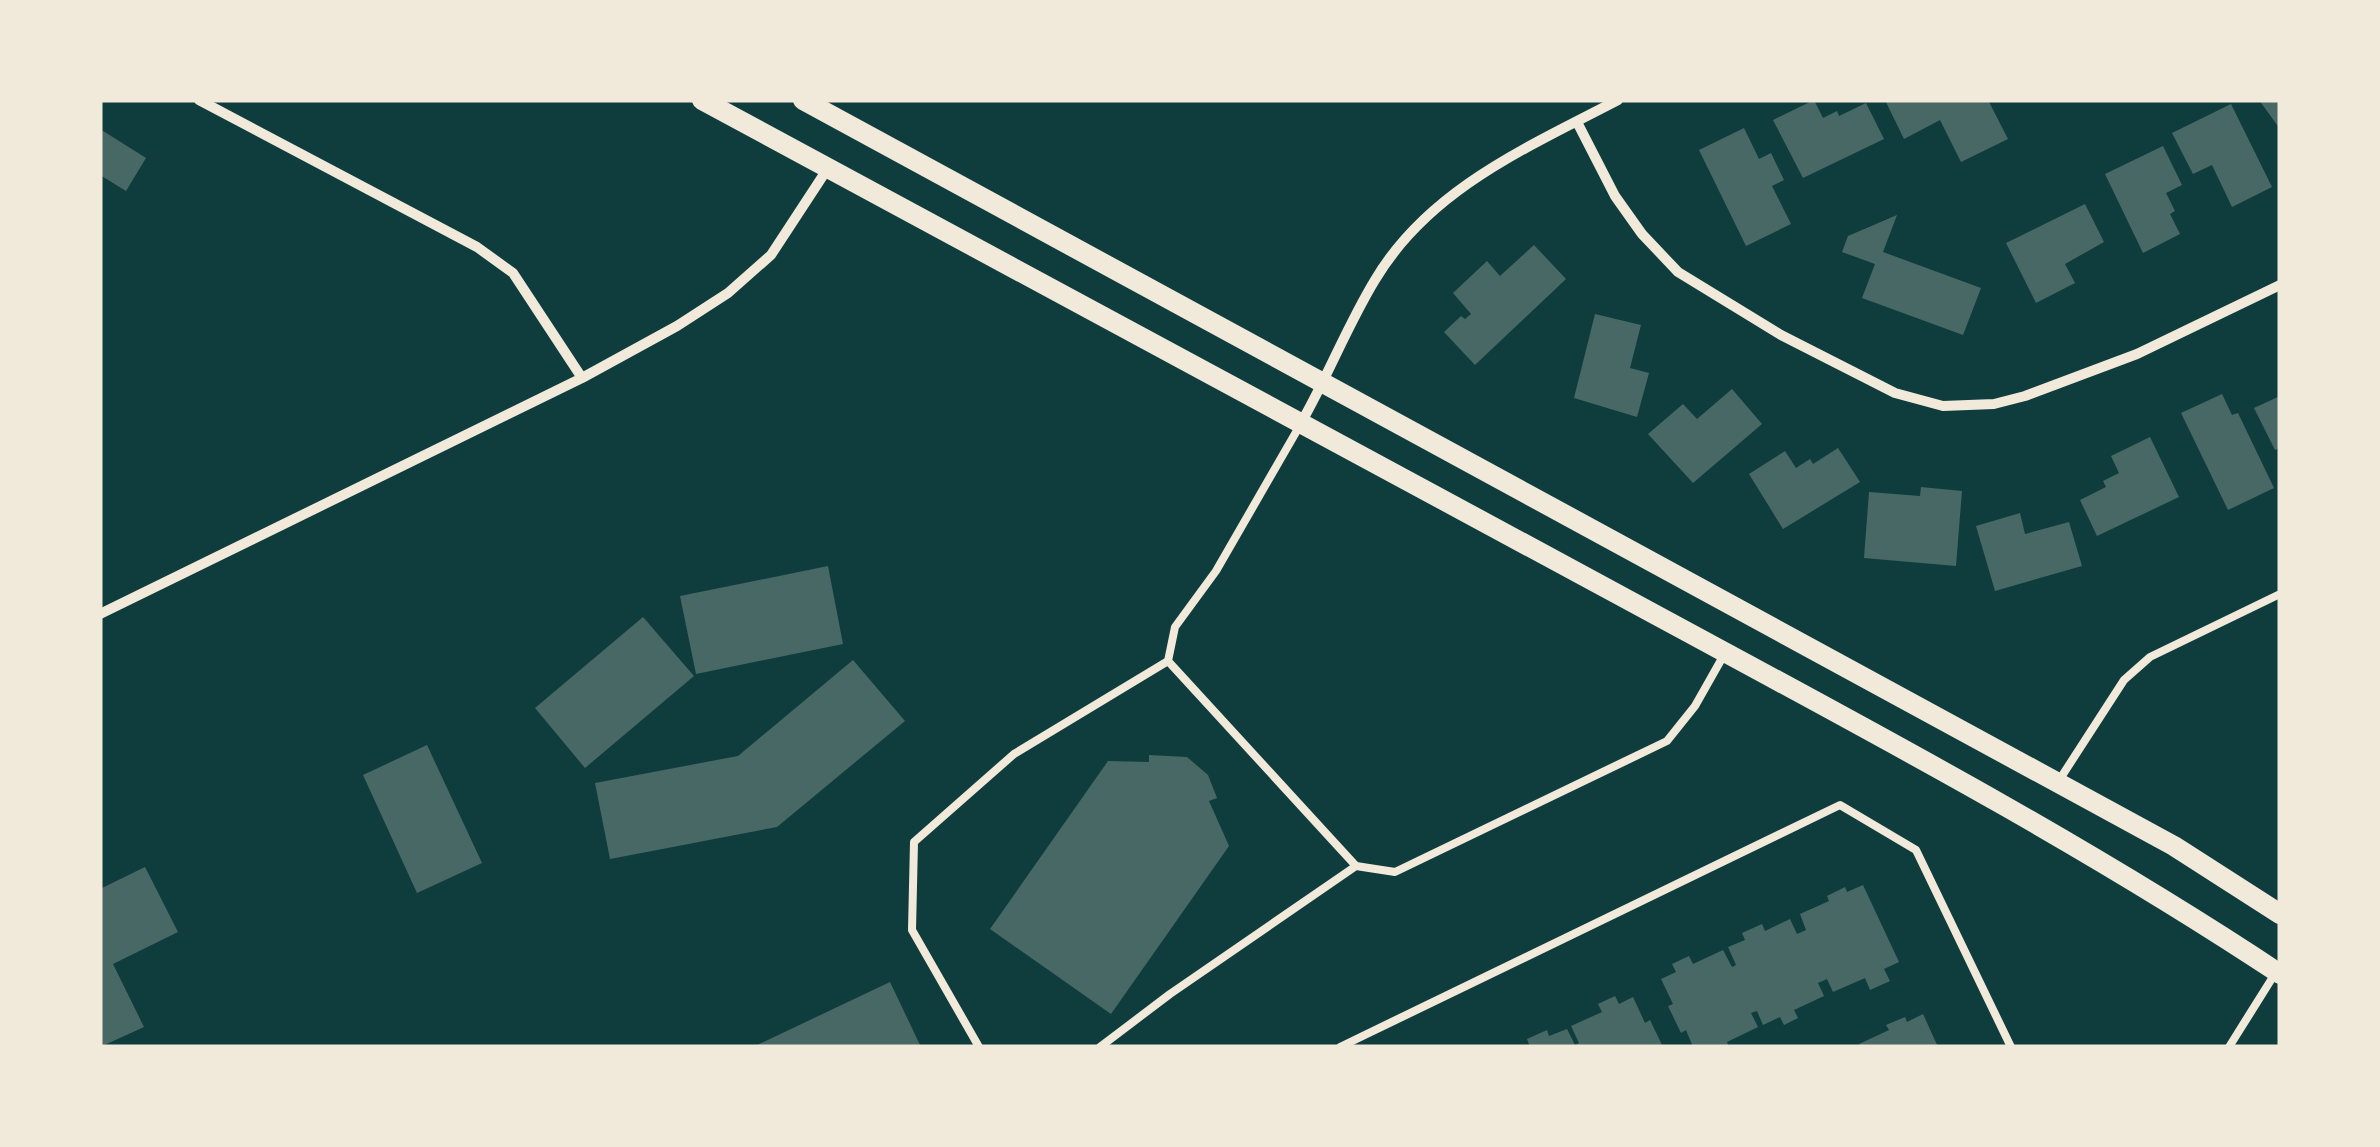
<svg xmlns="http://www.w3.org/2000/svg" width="2380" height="1147" viewBox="0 0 2380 1147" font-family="Lato,sans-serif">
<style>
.building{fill:#486865}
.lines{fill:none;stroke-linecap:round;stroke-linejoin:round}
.service{stroke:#f1e9da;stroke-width:8}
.minor{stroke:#f1e9da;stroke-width:10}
.secondary{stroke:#f1e9da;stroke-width:20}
</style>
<rect width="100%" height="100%" fill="#0f3d3e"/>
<path class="building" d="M 1814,100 L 1823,118 L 1837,111 L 1839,116 L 1866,103 L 1884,139 L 1803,178 L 1773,120 Z
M 1885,100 L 1988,100 L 2008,139 L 1961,162 L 1940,120 L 1904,139 Z
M 2259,100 L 2280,100 L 2280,129 Z
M 2231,104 L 2272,187 L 2232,207 L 2212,165 L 2193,174 L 2172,133 Z
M 1744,128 L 1759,159 L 1771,153 L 1784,180 L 1772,186 L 1791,224 L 1746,246 L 1699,150 Z
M 100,129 L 146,158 L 126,191 L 100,175 Z
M 2163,146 L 2182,185 L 2166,193 L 2175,211 L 2170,214 L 2180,234 L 2143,253 L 2105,174 Z
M 2085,204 L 2104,242 L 2065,264 L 2075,283 L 2036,303 L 2006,243 Z
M 1897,215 L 1883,252 L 1981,288 L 1963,335 L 1862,298 L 1875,264 L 1842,252 L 1848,236 Z
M 1534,245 L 1566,279 L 1475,365 L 1444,332 L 1461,316 L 1465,319 L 1471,314 L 1453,293 L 1487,261 L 1500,276 Z
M 1595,314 L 1641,325 L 1630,368 L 1649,373 L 1637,417 L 1574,398 Z
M 1732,389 L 1762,424 L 1693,483 L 1648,434 L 1683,404 L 1697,419 Z
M 2222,394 L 2232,415 L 2238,413 L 2274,488 L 2228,510 L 2181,413 Z
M 2280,396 L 2280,448 L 2275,450 L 2254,408 Z
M 2150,437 L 2179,497 L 2097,536 L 2080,500 L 2106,487 L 2103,481 L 2119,473 L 2111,456 Z
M 1838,448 L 1860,482 L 1783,529 L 1749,474 L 1785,451 L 1796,468 L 1810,459 L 1813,464 Z
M 1921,487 L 1962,491 L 1956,566 L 1864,558 L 1869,492 L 1920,496 Z
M 2020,513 L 2025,534 L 2069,522 L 2082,566 L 1995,591 L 1976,526 Z
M 828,566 L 843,644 L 696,674 L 680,596 Z
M 643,617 L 694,676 L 585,768 L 535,708 Z
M 853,660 L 905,721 L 777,827 L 610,859 L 595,783 L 738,756 Z
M 427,745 L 482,863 L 417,893 L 363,775 Z
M 1149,755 L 1187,757 L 1208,775 L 1217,798 L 1209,801 L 1229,846 L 1111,1014 L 990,929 L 1108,761 L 1149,762 Z
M 145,867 L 178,932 L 113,964 L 144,1027 L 100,1047 L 100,889 Z
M 1863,885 L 1899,962 L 1884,969 L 1890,981 L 1870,990 L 1865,978 L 1833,992 L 1827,979 L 1818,983 L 1824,996 L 1794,1010 L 1798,1018 L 1784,1025 L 1780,1017 L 1763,1025 L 1757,1011 L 1751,1013 L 1758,1027 L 1727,1042 L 1729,1047 L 1693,1047 L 1686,1030 L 1681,1033 L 1668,1006 L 1673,1004 L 1661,979 L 1676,972 L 1672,964 L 1689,956 L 1693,964 L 1723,950 L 1732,967 L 1736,965 L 1728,947 L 1745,940 L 1742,933 L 1762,924 L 1765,931 L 1790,919 L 1797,934 L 1806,930 L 1800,914 L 1829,901 L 1827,896 L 1845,887 L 1847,892 Z
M 890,982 L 921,1047 L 753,1047 Z
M 1615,996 L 1619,1004 L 1633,997 L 1645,1023 L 1650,1020 L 1663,1047 L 1530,1047 L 1527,1039 L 1547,1030 L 1549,1036 L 1567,1029 L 1575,1045 L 1579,1043 L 1571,1026 L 1602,1012 L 1598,1004 Z
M 1923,1014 L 1938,1047 L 1861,1047 L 1859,1044 L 1889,1030 L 1886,1025 L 1905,1017 L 1907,1022 Z"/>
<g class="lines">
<path class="service" d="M 1299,427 L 1216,571 L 1175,627 L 1168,661 L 1356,866 L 1395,872 L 1667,741 L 1695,706 L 1725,653
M 2058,782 L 2124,680 L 2150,657 L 2280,594
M 979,1047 L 912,930 L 914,842 L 1014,754 L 1168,661
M 1100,1047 L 1170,994 L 1356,866
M 1340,1047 L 1840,805 L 1916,850 L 2011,1047
M 2229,1047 L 2276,972"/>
<path class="minor" d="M 199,100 L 477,247 L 513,273 L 582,378
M 1577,122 L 1615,196 L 1642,234 L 1678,272 L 1781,335 L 1895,393 L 1943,406 L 1994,404 L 2025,396 L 2137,354 L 2280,285
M 1301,423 C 1328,376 1347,326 1375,280 C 1429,189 1528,147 1618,100
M 100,614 L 582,378 L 677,326 L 728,293 L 771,255 L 828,168"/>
<path class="secondary" d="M 702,100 C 1008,265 1314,430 1619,595 C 1842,716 2069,834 2280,974
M 803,100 L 2174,846 L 2280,914"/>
</g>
<rect width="2380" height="1147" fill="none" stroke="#f1e9da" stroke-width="205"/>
</svg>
